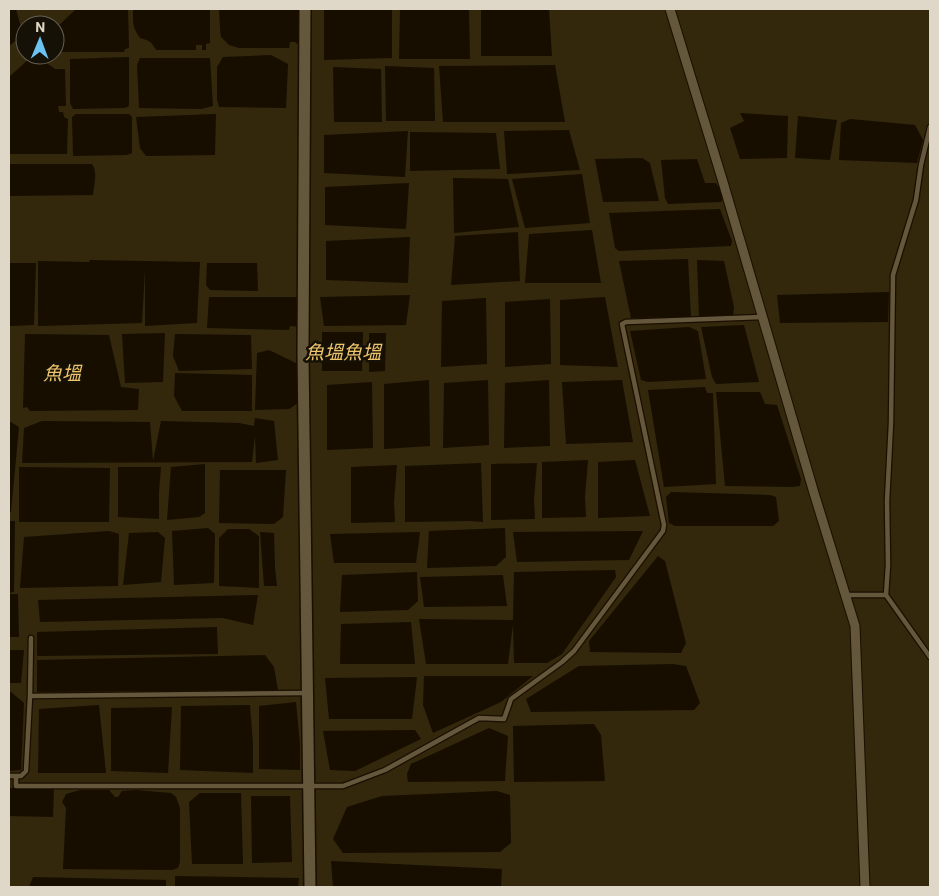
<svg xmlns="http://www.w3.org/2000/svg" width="939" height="896" viewBox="0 0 939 896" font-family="Roboto,'Noto Sans TC',sans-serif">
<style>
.water{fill:#170e00}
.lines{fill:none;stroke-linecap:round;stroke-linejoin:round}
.service-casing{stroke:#1a0f00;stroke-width:7}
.minor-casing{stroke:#1a0f00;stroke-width:11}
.tertiary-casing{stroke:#1a0f00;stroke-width:14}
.service{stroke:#64573c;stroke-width:4.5}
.minor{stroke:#64573c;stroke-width:9}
.tertiary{stroke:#64573c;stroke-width:11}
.labels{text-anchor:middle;stroke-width:5;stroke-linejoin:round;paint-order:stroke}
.water-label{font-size:19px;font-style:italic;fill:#eec56d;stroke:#161106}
</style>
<rect width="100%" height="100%" fill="#33270c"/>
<path class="water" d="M 9,9 L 16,9 L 23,35 L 9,46 Z
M 76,9 L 128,9 L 129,48 L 125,49 L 124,52 L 55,52 L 55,29 Z
M 133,9 L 210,9 L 210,43 L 206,44 L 206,50 L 202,50 L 202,45 L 196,45 L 196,50 L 156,50 C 151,41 150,41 140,38 C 132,27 133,23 133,9 Z
M 219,9 L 299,9 L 300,43 L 297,44 L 295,42 L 290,42 L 289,48 L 239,48 L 229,45 L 221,37 L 220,29 Z
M 324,9 L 392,9 L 392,58 L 324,60 Z
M 400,9 L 469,9 L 470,59 L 399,59 Z
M 481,9 L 549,9 L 552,56 L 481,56 Z
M 271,55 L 288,64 L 286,108 L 219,107 L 217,99 L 217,67 L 223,57 Z
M 129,57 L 129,106 L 125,108 L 73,109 L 70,103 L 70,59 Z
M 140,58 L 210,58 L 213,106 L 201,109 L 139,108 L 137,65 Z
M 29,59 L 46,60 L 48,64 L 55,69 L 65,69 L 66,106 L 58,106 L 59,112 L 63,112 L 64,117 L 68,119 L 67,154 L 9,154 L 9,77 Z
M 555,65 L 565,122 L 443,122 L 439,66 Z
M 385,66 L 434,68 L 435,121 L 386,121 Z
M 333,67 L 381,69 L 382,122 L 334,122 Z
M 740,113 L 788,116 L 787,158 L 740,159 L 730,128 L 744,121 Z
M 76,114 L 129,114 L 132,117 L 132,153 L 127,155 L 73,156 L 72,117 Z
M 216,114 L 215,155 L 146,156 L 140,148 L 136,117 Z
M 798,116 L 837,120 L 830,160 L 795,158 Z
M 850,119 L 915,125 L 923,140 L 917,163 L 839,160 L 841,123 Z
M 569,130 L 580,170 L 507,174 L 504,131 Z
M 408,131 L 405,177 L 324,173 L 324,135 Z
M 410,132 L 496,133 L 500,169 L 410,171 Z
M 642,158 L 650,163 L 659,201 L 603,202 L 595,159 Z
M 697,159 L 705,183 L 716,183 L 724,196 L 721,202 L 668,204 L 665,198 L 661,160 Z
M 9,164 L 92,164 C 98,172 94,185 93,195 L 9,196 Z
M 582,174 L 590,223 L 525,228 L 512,179 Z
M 453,178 L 508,179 L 519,227 L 454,233 Z
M 409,183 L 406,229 L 325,225 L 325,187 Z
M 720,209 L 732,241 L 731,246 L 619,251 L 615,248 L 609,213 Z
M 592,230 L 601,283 L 525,283 L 529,234 Z
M 518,232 L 520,281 L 451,285 L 455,236 Z
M 410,237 L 408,283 L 326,280 L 326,241 Z
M 688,259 L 691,317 L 631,318 L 619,261 Z
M 90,260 L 200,262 L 197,323 L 145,326 L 145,270 L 142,323 L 38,326 L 38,261 L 89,262 Z
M 697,260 L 724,261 L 734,307 L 733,317 L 699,317 Z
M 9,263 L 36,263 L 34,325 L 9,326 Z
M 207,263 L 257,263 L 258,291 L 210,290 L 206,285 Z
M 889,292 L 888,322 L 780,323 L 777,295 Z
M 410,295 L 406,325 L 324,326 L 320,297 Z
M 209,297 L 301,297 L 301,327 L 290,326 L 289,330 L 207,328 Z
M 605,297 L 618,367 L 560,365 L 560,300 Z
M 486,298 L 487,364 L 441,367 L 442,301 Z
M 550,299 L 551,364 L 505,367 L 505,302 Z
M 744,325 L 759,382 L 716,384 L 712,377 L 701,327 Z
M 689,327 L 698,331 L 706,379 L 648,382 L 641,380 L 630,331 Z
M 322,332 L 363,332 L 362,371 L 322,371 Z
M 165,333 L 163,382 L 125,383 L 122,334 Z
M 369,333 L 386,333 L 385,371 L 369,372 Z
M 25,334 L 109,335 L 121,387 L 139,389 L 138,410 L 30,411 L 27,407 L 23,408 Z
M 175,334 L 251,335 L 252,369 L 179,371 L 173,356 Z
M 269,350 L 300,365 L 301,401 L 289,409 L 255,410 L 257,353 Z
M 175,373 L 252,375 L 252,411 L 182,411 L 174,396 Z
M 429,380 L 430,446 L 384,449 L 384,384 Z
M 488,380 L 489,445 L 443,448 L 444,383 Z
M 549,380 L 550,446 L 504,448 L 505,383 Z
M 622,380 L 633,442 L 566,444 L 562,382 Z
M 372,382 L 373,448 L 327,450 L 327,385 Z
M 705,387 L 707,393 L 713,393 L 716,484 L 664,487 L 648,390 Z
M 716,392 L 760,392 L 765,404 L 777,405 L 801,479 L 800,486 L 792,487 L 725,486 Z
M 255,418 L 274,421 L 278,460 L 256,463 L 255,436 L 252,462 L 22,463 L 24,428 L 42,421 L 150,422 L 153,461 L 161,421 L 239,423 L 254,426 Z
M 9,421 L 19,427 L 11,512 L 9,512 Z
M 588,460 L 585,497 L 586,517 L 542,518 L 542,462 Z
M 635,460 L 650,516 L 598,518 L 598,462 Z
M 481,463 L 483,522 L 471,521 L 405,522 L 405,466 Z
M 537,463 L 534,499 L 535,519 L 491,520 L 491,464 Z
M 205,464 L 205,513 L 199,517 L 167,520 L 171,467 Z
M 397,465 L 394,502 L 395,522 L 351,523 L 351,467 Z
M 19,467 L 110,468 L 109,522 L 19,522 Z
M 118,467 L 161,467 L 159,492 L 159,519 L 118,517 Z
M 220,470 L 286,470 L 283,517 L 274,524 L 219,523 Z
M 671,492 L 770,495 L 776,497 L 779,521 L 773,526 L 675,526 L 669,523 L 666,497 Z
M 9,521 L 15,521 L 14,592 L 9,593 Z
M 208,528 L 215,534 L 214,583 L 174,585 L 172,531 Z
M 505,528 L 506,557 L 496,566 L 427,568 L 429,531 Z
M 228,529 L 249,529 L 259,536 L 259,588 L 219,586 L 219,538 Z
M 109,531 L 119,534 L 118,586 L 20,588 L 24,537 Z
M 643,531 L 629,560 L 517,562 L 513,532 Z
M 158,532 L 165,538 L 161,582 L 123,585 L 129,533 Z
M 260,532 L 274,533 L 275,568 L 277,586 L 264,586 Z
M 420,532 L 416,563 L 334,563 L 330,534 Z
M 658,556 L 665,561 L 686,643 L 681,653 L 590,652 L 589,641 Z
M 615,570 L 616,577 L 562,654 L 547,663 L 514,663 L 513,624 L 508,664 L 426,664 L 419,619 L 513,620 L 514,572 Z
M 417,572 L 418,601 L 408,610 L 340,612 L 342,575 Z
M 503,575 L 507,606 L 424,607 L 420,577 Z
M 9,594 L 18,594 L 19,637 L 9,637 Z
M 258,595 L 253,625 L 223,618 L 40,622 L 38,600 Z
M 411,622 L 415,664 L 340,664 L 341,624 Z
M 217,627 L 218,654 L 37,656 L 37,632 Z
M 9,650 L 24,650 L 21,683 L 9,683 Z
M 265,655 L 274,667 L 278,690 L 37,692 L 37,660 Z
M 673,664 L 686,666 L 700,703 L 694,710 L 531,712 L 526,699 L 579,666 Z
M 424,676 L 533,676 L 501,702 L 433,733 L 423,705 Z
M 417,677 L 412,719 L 329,719 L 325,678 Z
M 9,692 L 11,692 L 24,703 L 21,770 L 9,771 Z
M 296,702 L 300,744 L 300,770 L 259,769 L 259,706 Z
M 99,705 L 106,773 L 38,773 L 39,709 Z
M 250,705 L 253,744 L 253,773 L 180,770 L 181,706 Z
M 172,707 L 168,773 L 111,771 L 111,708 Z
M 594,724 L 601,735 L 605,781 L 514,782 L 513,726 Z
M 489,728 L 508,736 L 505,781 L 408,782 L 407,774 L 411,764 Z
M 415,730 L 421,739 L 355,771 L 330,770 L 323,731 Z
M 54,787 L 53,817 L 9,816 L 9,788 Z
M 80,790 L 109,790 L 115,797 L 118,797 L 122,791 L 136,790 L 171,793 L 176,797 L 180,808 L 180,862 L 178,868 L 172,870 L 63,869 L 66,808 L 62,802 L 66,794 Z
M 497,791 L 510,795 L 511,843 L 500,852 L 343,853 L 333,839 L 347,807 L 382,796 Z
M 200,793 L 241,793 L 243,864 L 192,864 L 189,802 Z
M 251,796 L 290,796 L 292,862 L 252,863 Z
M 331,861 L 502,869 L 501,887 L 333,887 Z
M 175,876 L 299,878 L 298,887 L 175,887 Z
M 33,877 L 166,880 L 166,887 L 29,887 Z"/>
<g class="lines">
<defs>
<path id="service" d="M 846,595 L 886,595 L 888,565 L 887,501 L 891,423 L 893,275 L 916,200 L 921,165 L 930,127
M 886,595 L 930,657
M 30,696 L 306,693
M 9,776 L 21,776 L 26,771 L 30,696 L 31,638
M 16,776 L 16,786 L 343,786 L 385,770 L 479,718 L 504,719 L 511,699 L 562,662 L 574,651 L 663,531 L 664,525 L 622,324 L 626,322 L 762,317"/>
<path id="minor" d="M 670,9 L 723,182 L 814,493 L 855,626 L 865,887"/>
<path id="tertiary" d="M 305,9 L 303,354 L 310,887"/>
</defs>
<use href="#service" class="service-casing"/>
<use href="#minor" class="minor-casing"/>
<use href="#tertiary" class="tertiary-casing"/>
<use href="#service" class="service"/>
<use href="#minor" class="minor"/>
<use href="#tertiary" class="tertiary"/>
</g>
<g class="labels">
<g class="water-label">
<text x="343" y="359">魚塭魚塭</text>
<text x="62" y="380">魚塭</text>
</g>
</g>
<rect width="939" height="896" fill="none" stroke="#dfd7c8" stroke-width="20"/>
<g transform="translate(40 40) rotate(1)"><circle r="24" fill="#161106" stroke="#666054"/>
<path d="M0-4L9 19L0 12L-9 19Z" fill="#6cc3f2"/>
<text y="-8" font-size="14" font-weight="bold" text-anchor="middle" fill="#dfd7c8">N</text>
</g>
</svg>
